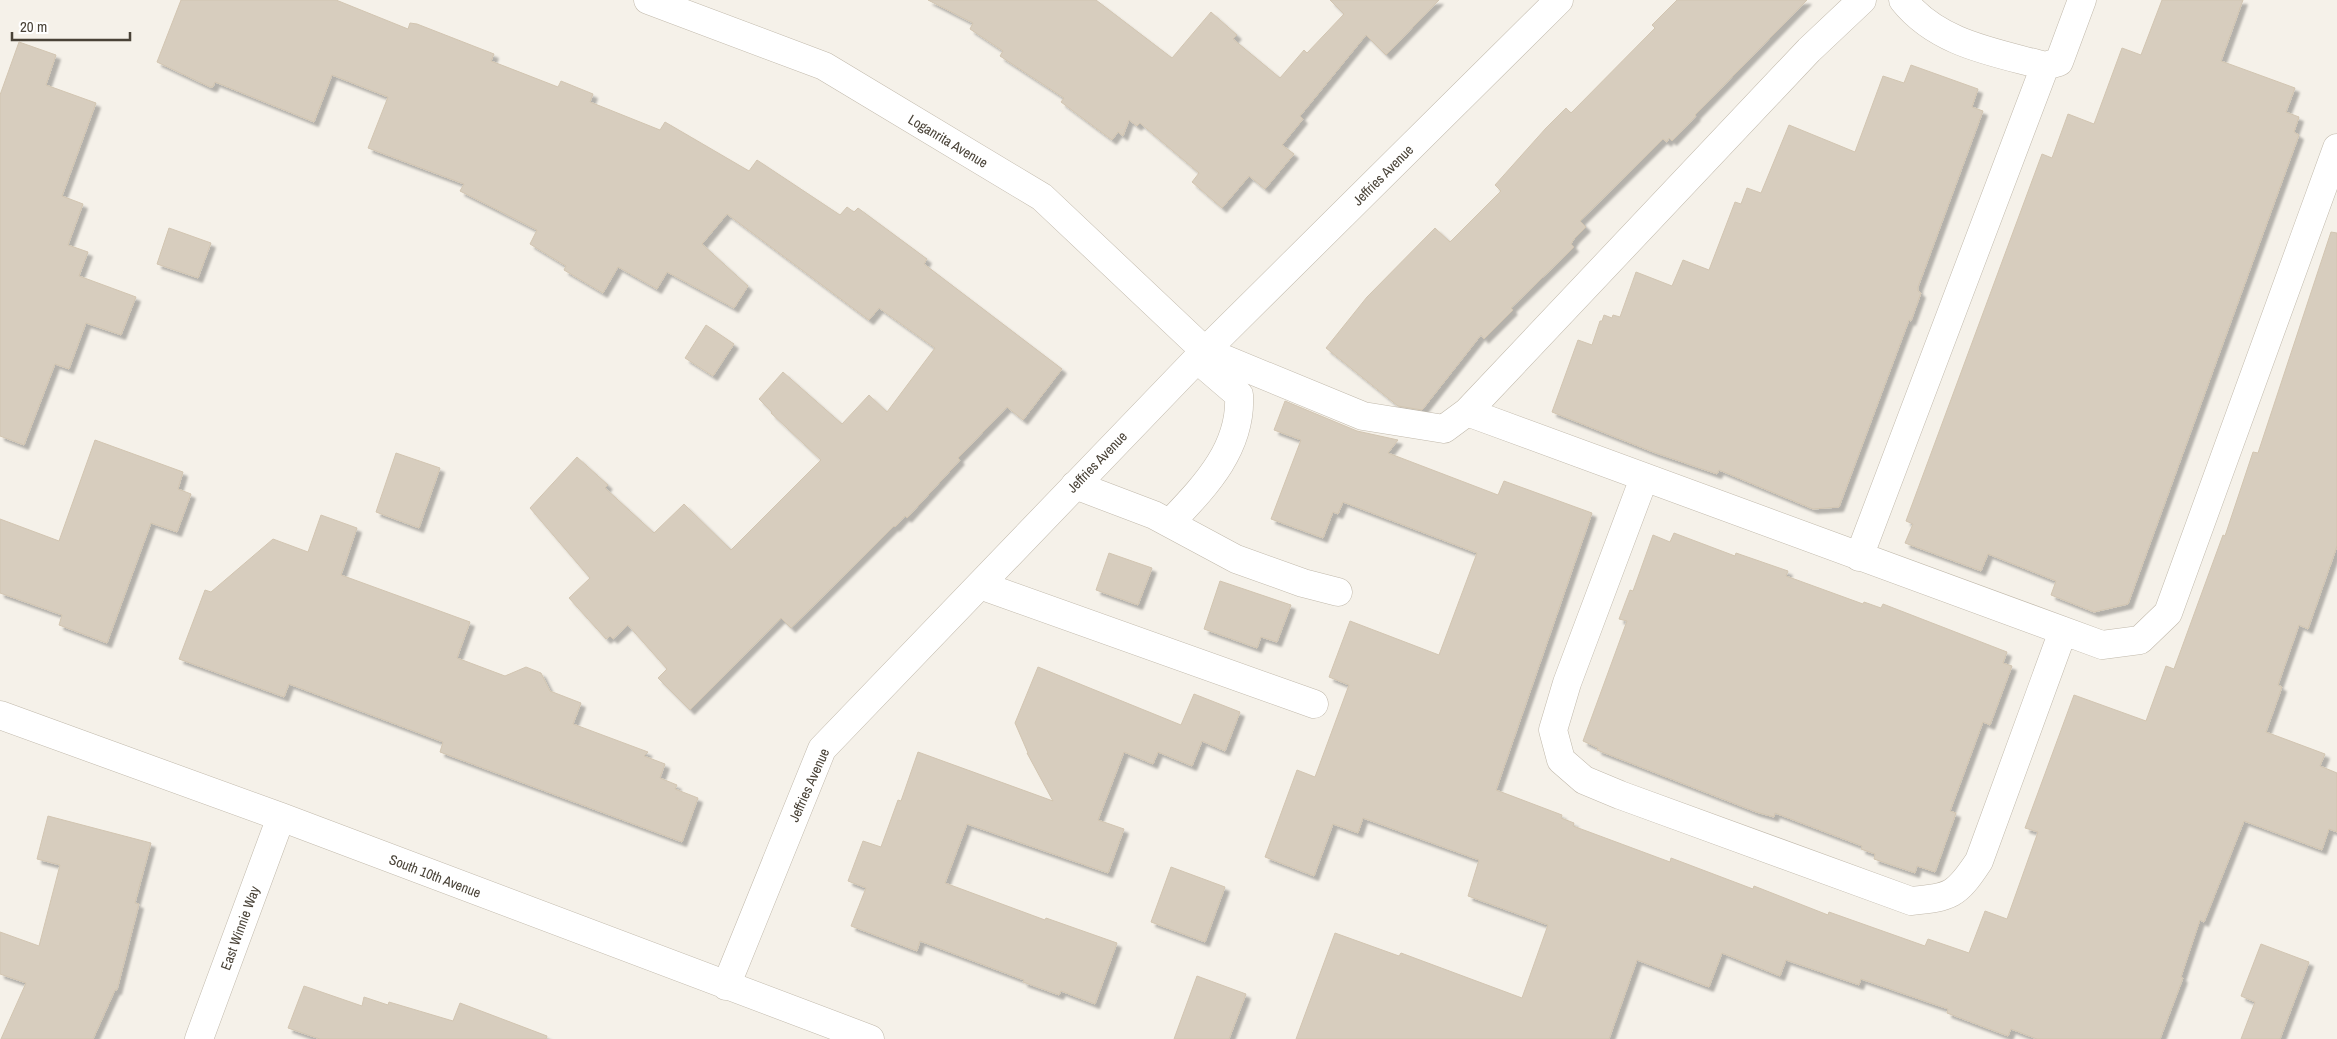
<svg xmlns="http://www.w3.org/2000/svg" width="2337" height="1039" viewBox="0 0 2337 1039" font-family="'Archivo Narrow',sans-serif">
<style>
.building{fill:#d7cdbe;stroke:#d2c5b1;filter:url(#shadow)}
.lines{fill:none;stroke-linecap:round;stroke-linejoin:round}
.minor-casing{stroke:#c1b9ab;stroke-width:29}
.minor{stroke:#fff;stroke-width:28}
.labels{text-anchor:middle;stroke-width:4;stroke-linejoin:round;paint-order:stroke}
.street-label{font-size:14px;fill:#494237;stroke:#fff}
</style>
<defs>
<filter id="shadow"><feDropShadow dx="4.5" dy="4.5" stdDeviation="1" flood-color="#0004"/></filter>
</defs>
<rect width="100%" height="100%" fill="#f5f1e9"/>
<path class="building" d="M 181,0 L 336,0 L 408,29 L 410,23 L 417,24 L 494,54 L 491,61 L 558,87 L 561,81 L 593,94 L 590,102 L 660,130 L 665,122 L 749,171 L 757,160 L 840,215 L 847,207 L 854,212 L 858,208 L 927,259 L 924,264 L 1062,369 L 1023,420 L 1007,407 L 958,458 L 960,460 L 907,518 L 905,516 L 895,527 L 894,526 L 791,628 L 781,618 L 690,710 L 658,678 L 667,669 L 628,625 L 613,639 L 610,636 L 606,639 L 569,598 L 590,578 L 530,508 L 577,457 L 608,485 L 605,488 L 654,533 L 684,504 L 731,550 L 821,460 L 771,413 L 772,412 L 759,399 L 783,372 L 842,424 L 869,395 L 887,412 L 935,348 L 879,308 L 869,320 L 727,214 L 702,244 L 748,286 L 734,308 L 667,272 L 657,289 L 618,267 L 603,293 L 564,270 L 566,266 L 530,244 L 537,230 L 460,191 L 464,184 L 368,148 L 388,97 L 332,75 L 314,122 L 215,82 L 213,87 L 210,87 L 157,62 Z
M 928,0 L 1096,0 L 1172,58 L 1211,12 L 1237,35 L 1233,39 L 1280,78 L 1304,50 L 1307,53 L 1344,14 L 1330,0 L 1439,0 L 1386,55 L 1366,35 L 1300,116 L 1303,119 L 1282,145 L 1294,154 L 1265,189 L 1249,176 L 1222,208 L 1192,182 L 1199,173 L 1140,123 L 1137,126 L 1129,120 L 1123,136 L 1118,132 L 1112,140 L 1061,102 L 1064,98 L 1000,56 L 1003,51 L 970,29 L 973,23 Z
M 1677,0 L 1807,0 L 1695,115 L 1696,116 L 1672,141 L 1669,138 L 1667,142 L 1663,139 L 1580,221 L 1586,227 L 1574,239 L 1571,244 L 1574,247 L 1511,308 L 1513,310 L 1484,339 L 1481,335 L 1422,410 L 1398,406 L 1326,348 L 1367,297 L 1435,228 L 1450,242 L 1501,191 L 1495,185 L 1546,128 L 1566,108 L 1571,113 L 1655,28 L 1652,25 Z
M 2162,0 L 2243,0 L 2221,61 L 2295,88 L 2286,112 L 2299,117 L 2294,132 L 2299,135 L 2128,604 L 2094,612 L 2051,595 L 2056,581 L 1988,554 L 1981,571 L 1905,543 L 1913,524 L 1906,521 L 2042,154 L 2052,158 L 2068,114 L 2094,124 L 2122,48 L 2141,55 Z
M 19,42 L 56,55 L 46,85 L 96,103 L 62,196 L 83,204 L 68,245 L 88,252 L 79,276 L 136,297 L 121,335 L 86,323 L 69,369 L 55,364 L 24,445 L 0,436 L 0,95 Z
M 1911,65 L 1978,89 L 1972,107 L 1983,111 L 1918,287 L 1918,291 L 1921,293 L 1911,321 L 1909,320 L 1839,507 L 1813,509 L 1719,470 L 1717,474 L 1653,452 L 1552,412 L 1578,340 L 1592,345 L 1600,321 L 1602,321 L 1604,315 L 1612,318 L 1613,315 L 1620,317 L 1636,272 L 1672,286 L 1683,260 L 1709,270 L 1735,202 L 1741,204 L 1747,188 L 1761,193 L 1789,125 L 1855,152 L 1883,76 L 1904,83 Z
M 169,228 L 211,243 L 198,278 L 157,264 Z
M 2331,232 L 2337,233 L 2337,546 L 2308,629 L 2299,625 L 2278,685 L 2282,687 L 2266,732 L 2325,754 L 2320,766 L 2337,773 L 2337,832 L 2329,829 L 2322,850 L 2244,821 L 2204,922 L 2200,920 L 2181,977 L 2183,978 L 2160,1039 L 2037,1039 L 2011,1029 L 2008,1036 L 1947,1013 L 1948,1009 L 1861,979 L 1859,985 L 1786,960 L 1780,976 L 1722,953 L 1709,987 L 1637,960 L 1609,1039 L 1296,1039 L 1335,933 L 1399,956 L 1401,953 L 1522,998 L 1548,925 L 1468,896 L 1479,860 L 1363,818 L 1358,833 L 1333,824 L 1314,876 L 1265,857 L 1297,770 L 1315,777 L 1349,685 L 1329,677 L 1350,621 L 1439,655 L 1477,553 L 1343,502 L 1338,514 L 1333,512 L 1323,538 L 1271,519 L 1301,440 L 1274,430 L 1285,401 L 1357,431 L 1398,440 L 1388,453 L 1498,495 L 1504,481 L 1592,513 L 1496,790 L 1562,815 L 1561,818 L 1574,823 L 1573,826 L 1670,862 L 1671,858 L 1753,889 L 1754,886 L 1828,915 L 1829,912 L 1925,946 L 1928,939 L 1969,953 L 1985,911 L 2007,919 L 2038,832 L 2025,828 L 2074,695 L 2146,721 L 2166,666 L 2174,669 L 2223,535 L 2225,536 L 2253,452 L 2258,453 Z
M 706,325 L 734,344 L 713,376 L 685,358 Z
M 95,440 L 183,472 L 178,489 L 191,494 L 177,532 L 151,523 L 107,643 L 59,625 L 62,615 L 0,593 L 0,519 L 59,541 Z
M 396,453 L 440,468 L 419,528 L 376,512 Z
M 321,515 L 357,528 L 341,575 L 470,622 L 457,658 L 505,676 L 526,667 L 541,673 L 550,691 L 581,703 L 573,724 L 648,752 L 644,756 L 665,764 L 660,778 L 677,785 L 675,789 L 698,798 L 682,842 L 440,752 L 443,742 L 289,684 L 284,697 L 179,659 L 205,590 L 211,592 L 273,539 L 308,552 Z
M 1674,533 L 1735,556 L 1736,553 L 1788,571 L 1786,576 L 1863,604 L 1864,602 L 1881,608 L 1883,604 L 2007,652 L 2003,663 L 2012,666 L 1990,725 L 1983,722 L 1950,811 L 1956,813 L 1935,872 L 1917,866 L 1915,873 L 1874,859 L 1875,854 L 1861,849 L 1862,846 L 1775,813 L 1774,817 L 1756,812 L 1597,750 L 1598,748 L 1594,746 L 1583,741 L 1627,621 L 1619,619 L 1630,590 L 1633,591 L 1653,535 L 1670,542 Z
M 1109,553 L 1152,568 L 1138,605 L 1096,590 Z
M 1220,581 L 1291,605 L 1277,642 L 1261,637 L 1257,648 L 1204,629 Z
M 1038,667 L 1181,725 L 1194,694 L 1240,712 L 1225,751 L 1202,741 L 1192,766 L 1158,752 L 1153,764 L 1124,752 L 1098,820 L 1124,829 L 1108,873 L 967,824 L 945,883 L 1045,920 L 1046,918 L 1117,943 L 1095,1004 L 1061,991 L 1059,995 L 1023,982 L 1024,980 L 920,941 L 917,951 L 851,926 L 866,888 L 848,881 L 863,841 L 881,847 L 898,800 L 901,801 L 918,752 L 1053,801 L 1027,753 L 1028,753 L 1015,723 Z
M 48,816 L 151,843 L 135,903 L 139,904 L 117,990 L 115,990 L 93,1039 L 1,1039 L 26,983 L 0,974 L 0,932 L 39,946 L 60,865 L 37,859 Z
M 1171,867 L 1225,887 L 1205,942 L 1151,922 Z
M 2261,944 L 2309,962 L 2280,1039 L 2241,1039 L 2255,1002 L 2241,996 Z
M 1197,976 L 1246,994 L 1229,1039 L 1174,1039 Z
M 304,986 L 362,1006 L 364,997 L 388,1005 L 389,1002 L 453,1021 L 460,1003 L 547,1036 L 546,1039 L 320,1039 L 288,1028 Z"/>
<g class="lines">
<defs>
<path id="minor" d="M 648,0 L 824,66 L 1042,197 L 1205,351 L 1363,416 L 1444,429 L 1467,412
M 1862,0 L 1809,50 L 1467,412 L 2102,645 L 2140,640 L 2168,613 L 2337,148
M 1903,0 C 1938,44 1994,52 2045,66
M 1644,478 L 1567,683 L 1553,730 L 1561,760 L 1584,780 L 1620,795 L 1911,901 C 1951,897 1956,896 1979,861 L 2063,631
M 1075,485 L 1154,515 L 1236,559 L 1303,583 L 1338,592
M 1170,523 C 1204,487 1242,449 1239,395 L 1197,359
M 1859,557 L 2045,66 L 2059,62 L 2082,0
M 980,585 L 1314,704
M 0,715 L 281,817 L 870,1039
M 726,986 L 822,749 L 1197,359 L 1559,0
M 199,1039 L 281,817"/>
</defs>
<use href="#minor" class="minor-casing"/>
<use href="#minor" class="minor"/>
</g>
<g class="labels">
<g class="street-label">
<text transform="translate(948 141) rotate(31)" y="5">Loganrita Avenue</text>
<text transform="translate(1383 175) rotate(-45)" y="5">Jeffries Avenue</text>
<text transform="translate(1097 462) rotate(-46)" y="5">Jeffries Avenue</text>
<text transform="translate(809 785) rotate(-66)" y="5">Jeffries Avenue</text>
<text transform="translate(435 876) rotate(21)" y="5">South 10th Avenue</text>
<text transform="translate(240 928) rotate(-70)" y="5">East Winnie Way</text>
</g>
</g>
<path d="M12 32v8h118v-8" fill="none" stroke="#494237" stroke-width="2.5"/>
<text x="20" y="32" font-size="15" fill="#494237" stroke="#ffffff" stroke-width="4" paint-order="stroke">20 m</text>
</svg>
